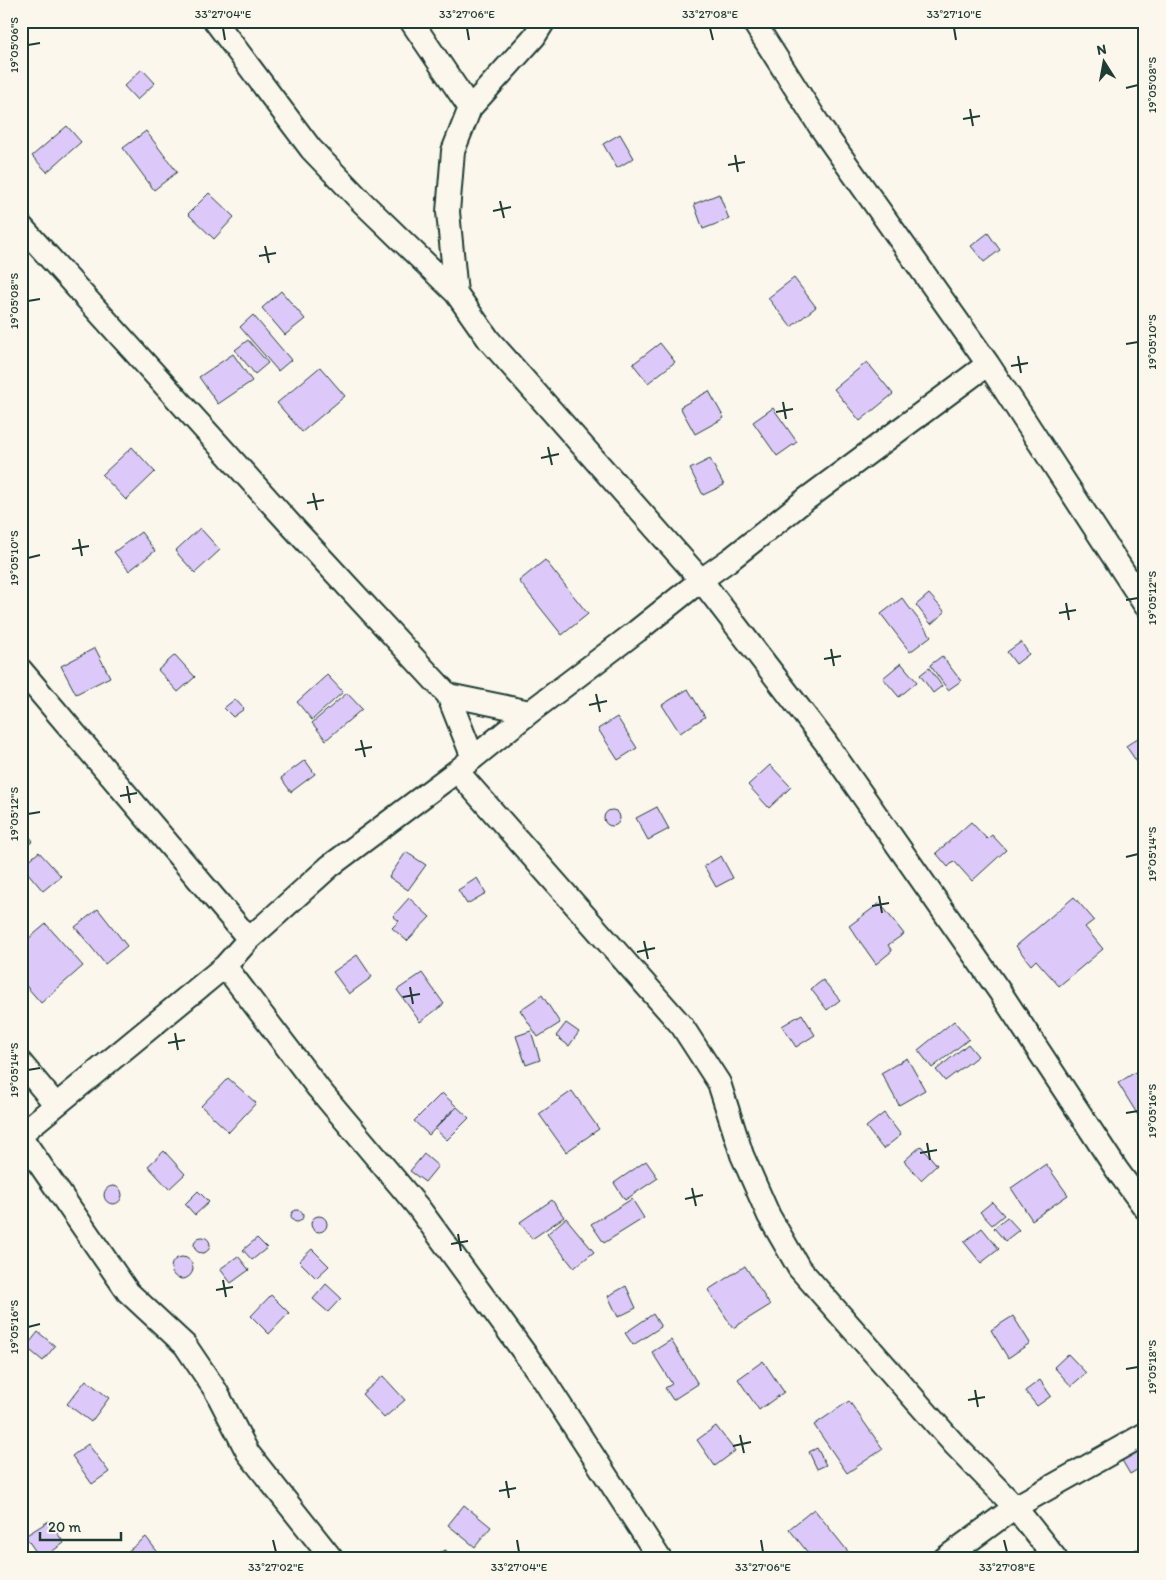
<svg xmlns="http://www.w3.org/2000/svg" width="1166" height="1580" viewBox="0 0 1166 1580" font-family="Itim,sans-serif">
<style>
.building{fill:#dcc9fa;stroke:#1f3d34}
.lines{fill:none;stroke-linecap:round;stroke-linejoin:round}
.minor-casing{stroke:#1f3d34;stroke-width:26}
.minor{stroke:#fbf7ec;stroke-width:22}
.ticks{fill:none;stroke:#1f3d34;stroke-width:2}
.neatline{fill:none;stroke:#1f3d34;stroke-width:2}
.ticks-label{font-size:12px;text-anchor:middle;fill:#1f3d34}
</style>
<rect width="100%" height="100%" fill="#fbf7ec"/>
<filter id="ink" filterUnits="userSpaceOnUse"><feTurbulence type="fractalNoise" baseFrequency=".02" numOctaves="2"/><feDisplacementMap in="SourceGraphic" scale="10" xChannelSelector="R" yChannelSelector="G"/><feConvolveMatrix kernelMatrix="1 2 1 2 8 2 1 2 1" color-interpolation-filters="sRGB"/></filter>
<g filter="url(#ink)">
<path class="building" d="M 142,69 L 155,83 L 137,100 L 124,86 Z
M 67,126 L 81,142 L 47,172 L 32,156 Z
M 146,131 L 177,172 L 154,190 L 123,148 Z
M 620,134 L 634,158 L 617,168 L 603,144 Z
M 209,193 L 234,217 L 214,239 L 188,214 Z
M 719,194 L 729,219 L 703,229 L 694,204 Z
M 988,233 L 1000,250 L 984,262 L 971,246 Z
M 794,278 L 816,307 L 791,327 L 768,298 Z
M 281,291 L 305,319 L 285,335 L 262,308 Z
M 253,315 L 291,360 L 278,371 L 240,327 Z
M 248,340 L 268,363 L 255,374 L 235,350 Z
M 660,343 L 675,362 L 648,383 L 633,364 Z
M 233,354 L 252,381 L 218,404 L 199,377 Z
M 867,362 L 893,394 L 860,421 L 834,389 Z
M 320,367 L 345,396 L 302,432 L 277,403 Z
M 709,391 L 724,418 L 695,434 L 680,407 Z
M 773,408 L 797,442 L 777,456 L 753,422 Z
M 132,447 L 155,472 L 126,500 L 102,475 Z
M 710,459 L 724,485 L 703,495 L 690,469 Z
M 200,528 L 220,550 L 195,573 L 175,551 Z
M 141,532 L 155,551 L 129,571 L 114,552 Z
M 545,560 L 588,614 L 562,635 L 519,581 Z
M 929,594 L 945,612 L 931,624 L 916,605 Z
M 902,598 L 931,636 L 910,652 L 881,614 Z
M 1021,642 L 1029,654 L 1016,664 L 1007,652 Z
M 95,648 L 110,677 L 76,694 L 61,666 Z
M 175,655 L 195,677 L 178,692 L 158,670 Z
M 942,656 L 961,681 L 948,690 L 930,665 Z
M 901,663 L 917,682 L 899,697 L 883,678 Z
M 929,668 L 942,686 L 933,693 L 920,675 Z
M 327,675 L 343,692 L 312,720 L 297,702 Z
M 688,689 L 705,717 L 680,733 L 662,705 Z
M 347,693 L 362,709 L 326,740 L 312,723 Z
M 235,699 L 244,709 L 233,717 L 224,708 Z
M 617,717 L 637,748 L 618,760 L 598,729 Z
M 1145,733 L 1145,774 L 1126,746 Z
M 305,760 L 315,774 L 291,792 L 281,778 Z
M 770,765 L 791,787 L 769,808 L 748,785 Z
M 657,807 L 669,829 L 648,840 L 636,818 Z
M604 818a8 8 0 1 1 16 0a8 8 0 1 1-16 0Z
M 971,822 L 987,839 L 992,835 L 1006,850 L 972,881 L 954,861 L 948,867 L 936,853 Z
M 21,826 L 33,841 L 21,850 Z
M 39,852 L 61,876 L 43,891 L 22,866 Z
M 406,852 L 426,865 L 408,890 L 389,877 Z
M 721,856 L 733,878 L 716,887 L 704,866 Z
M 477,878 L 486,893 L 467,904 L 458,890 Z
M 1074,897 L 1094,920 L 1085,927 L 1103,949 L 1059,986 L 1036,960 L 1031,965 L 1016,946 Z
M 409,898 L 430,917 L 407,941 L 392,928 L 399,921 L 393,916 Z
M 880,903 L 904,934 L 888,945 L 892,951 L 876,964 L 849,926 Z
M 98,909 L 127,946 L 105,964 L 75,927 Z
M 46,924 L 83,966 L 41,1003 L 21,980 L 21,945 Z
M 357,955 L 372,977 L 349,994 L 333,972 Z
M 422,973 L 444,1004 L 420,1022 L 397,990 Z
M 823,980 L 840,1000 L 827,1010 L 811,989 Z
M 542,995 L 560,1023 L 538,1037 L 520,1010 Z
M 802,1014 L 815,1035 L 796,1047 L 782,1026 Z
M 954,1021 L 969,1039 L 932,1068 L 918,1050 Z
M 566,1023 L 579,1032 L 569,1046 L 556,1036 Z
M 531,1031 L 540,1060 L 526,1065 L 516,1036 Z
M 968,1044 L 978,1056 L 945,1081 L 936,1070 Z
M 907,1058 L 925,1090 L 899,1105 L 881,1073 Z
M 1145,1066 L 1145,1118 L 1141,1120 L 1118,1083 Z
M 228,1078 L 256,1103 L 229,1132 L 201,1106 Z
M 572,1091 L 599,1129 L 566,1152 L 539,1114 Z
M 442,1093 L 456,1106 L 429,1135 L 414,1121 Z
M 457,1107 L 469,1118 L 447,1140 L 435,1129 Z
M 884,1113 L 901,1135 L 883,1149 L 866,1127 Z
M 921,1146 L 937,1165 L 921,1180 L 904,1161 Z
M 164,1151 L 185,1174 L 169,1189 L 148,1166 Z
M 424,1154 L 438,1166 L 425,1182 L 410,1171 Z
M 646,1161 L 658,1178 L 625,1200 L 614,1183 Z
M 1046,1164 L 1068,1195 L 1032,1220 L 1011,1188 Z
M104 1195a9 9 0 1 1 18 0a9 9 0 1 1-18 0Z
M 198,1191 L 209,1202 L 195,1215 L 185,1204 Z
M 632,1199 L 644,1218 L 604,1243 L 591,1224 Z
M 552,1200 L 564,1217 L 532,1239 L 520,1222 Z
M 992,1202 L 1004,1215 L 992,1225 L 980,1212 Z
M291 1216a6 6 0 1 1 12 0a6 6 0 1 1-12 0Z
M311 1224a8 8 0 1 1 16 0a8 8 0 1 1-16 0Z
M 1007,1217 L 1019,1230 L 1005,1241 L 994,1228 Z
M 566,1218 L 594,1252 L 574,1268 L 547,1234 Z
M 982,1228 L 999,1249 L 981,1263 L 964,1242 Z
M194 1245a8 8 0 1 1 16 0a8 8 0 1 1-16 0Z
M 257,1238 L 267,1248 L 252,1260 L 243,1250 Z
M 312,1249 L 329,1266 L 316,1278 L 299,1261 Z
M 238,1256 L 249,1270 L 231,1283 L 220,1269 Z
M171 1268a11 11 0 1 1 22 0a11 11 0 1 1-22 0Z
M 745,1266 L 770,1305 L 733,1328 L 708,1290 Z
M 326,1284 L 341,1298 L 328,1312 L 313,1299 Z
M 626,1286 L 636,1308 L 618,1317 L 608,1296 Z
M 271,1295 L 289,1313 L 269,1334 L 251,1316 Z
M 653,1314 L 661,1327 L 633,1345 L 625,1333 Z
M 1013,1316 L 1030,1343 L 1008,1358 L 991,1330 Z
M 38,1332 L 55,1346 L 43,1361 L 26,1347 Z
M 671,1340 L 698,1384 L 673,1400 L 665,1388 L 672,1384 L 652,1352 Z
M 1068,1354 L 1086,1373 L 1071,1386 L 1054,1367 Z
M 763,1361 L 784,1392 L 759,1410 L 738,1379 Z
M 383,1376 L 405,1400 L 384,1418 L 362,1394 Z
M 86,1380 L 109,1398 L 91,1422 L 67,1404 Z
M 1040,1380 L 1051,1396 L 1037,1406 L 1025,1391 Z
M 849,1401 L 883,1449 L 847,1473 L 814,1425 Z
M 716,1426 L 735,1451 L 715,1466 L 697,1440 Z
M 1145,1443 L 1145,1465 L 1130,1474 L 1120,1457 Z
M 88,1444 L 109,1472 L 92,1484 L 72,1456 Z
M 817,1448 L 826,1465 L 817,1469 L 809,1452 Z
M 464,1505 L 491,1527 L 475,1547 L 448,1525 Z
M 814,1509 L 854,1559 L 813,1559 L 789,1529 Z
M 49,1521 L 64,1543 L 41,1559 L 25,1536 Z
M 146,1537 L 163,1559 L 132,1559 L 127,1552 Z
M 1137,1549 L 1145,1551 L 1145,1559 L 1124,1559 L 1127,1553 Z
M 446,1550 L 448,1559 L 432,1559 L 431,1555 Z"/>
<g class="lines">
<defs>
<path id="minor" d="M 215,21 L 311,149 L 362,202 L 456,293 L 489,340 L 701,580 L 826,743 L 1000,992 L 1117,1170 L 1145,1208
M 411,21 L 470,108
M 753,21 L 821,128 L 988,364 L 1145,605
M 21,226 L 290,524 L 448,695 L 473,758
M 456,293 L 448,212 L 453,151 L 470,108 L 534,37 L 544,21
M 21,670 L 249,939
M 448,695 L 530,712
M 457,771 L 682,1026 L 719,1083 L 742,1155 L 769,1216 L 799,1268 L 954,1444 L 1015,1507 L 1056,1559
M 225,966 L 318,1088 L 418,1207 L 542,1377 L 660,1559
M 21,1063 L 56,1105
M 21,1134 L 225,966 L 249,939 L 330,866 L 457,771 L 530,712 L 637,631 L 701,580 L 732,558 L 805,500 L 988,364
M 21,1137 L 128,1292 L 185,1345 L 216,1391 L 248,1453 L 332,1559
M 944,1559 L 1015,1507 L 1145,1434"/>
</defs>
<use href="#minor" class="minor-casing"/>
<use href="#minor" class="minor"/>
</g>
</g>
<path class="ticks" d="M 223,28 L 225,40M 467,28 L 469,40M 710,28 L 713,40M 954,28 L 956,40M 28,45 L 40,43M 1126,88 L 1138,85M 970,109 L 973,126M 963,119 L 980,116M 735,155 L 738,172M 728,165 L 745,162M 500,201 L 504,218M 493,211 L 511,207M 265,246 L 269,263M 259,256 L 276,253M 28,301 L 40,299M 1126,344 L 1138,342M 1018,356 L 1021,373M 1011,366 L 1028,363M 783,402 L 786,419M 776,412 L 793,409M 548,447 L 552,465M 541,458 L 559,454M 313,493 L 317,510M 307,503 L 324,500M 79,539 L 82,556M 72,549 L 89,546M 28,558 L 40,555M 1126,600 L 1138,598M 1066,603 L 1069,620M 1059,613 L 1076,610M 831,649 L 834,666M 824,659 L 841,656M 596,694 L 600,712M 589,705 L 607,701M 361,740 L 365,757M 355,750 L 372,747M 127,786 L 130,803M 120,796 L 137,793M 28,814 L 40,812M 1126,857 L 1138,854M 879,896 L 882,913M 872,906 L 889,903M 644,941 L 648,959M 637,952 L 655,948M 410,987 L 413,1004M 403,997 L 420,994M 175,1033 L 178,1050M 168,1043 L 185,1040M 28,1070 L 40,1068M 1126,1113 L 1138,1111M 927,1143 L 930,1160M 920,1153 L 937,1150M 692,1188 L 696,1206M 685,1199 L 703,1195M 458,1234 L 461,1251M 451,1244 L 468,1241M 223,1280 L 226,1297M 216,1290 L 233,1287M 28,1327 L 40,1324M 1126,1369 L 1138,1367M 975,1390 L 978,1407M 968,1400 L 985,1397M 740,1435 L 744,1453M 733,1446 L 751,1442M 506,1481 L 509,1498M 499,1491 L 516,1488M 273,1540 L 276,1552M 517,1540 L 519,1552M 761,1540 L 763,1552M 1004,1540 L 1007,1552"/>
<rect width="1166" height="1580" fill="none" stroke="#fbf7ec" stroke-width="55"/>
<g transform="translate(1104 62) rotate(349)" stroke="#fbf7ec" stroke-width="4" paint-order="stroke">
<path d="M0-4L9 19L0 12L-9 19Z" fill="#1f3d34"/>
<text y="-8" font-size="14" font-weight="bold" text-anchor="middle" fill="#1f3d34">N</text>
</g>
<path d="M40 1532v8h81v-8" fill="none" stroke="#1f3d34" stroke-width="2.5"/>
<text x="48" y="1532" font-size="15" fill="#1f3d34" stroke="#fbf7ec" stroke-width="4" paint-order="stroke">20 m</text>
<rect x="28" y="28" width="1110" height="1524" class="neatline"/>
<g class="ticks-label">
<text x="223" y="18">33°27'04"E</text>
<text x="467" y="18">33°27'06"E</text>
<text x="710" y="18">33°27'08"E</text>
<text x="954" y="18">33°27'10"E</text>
<text transform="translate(14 45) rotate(-90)" y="4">19°05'06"S</text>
<text transform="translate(1152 85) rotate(-90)" y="4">19°05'08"S</text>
<text transform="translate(14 301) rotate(-90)" y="4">19°05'08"S</text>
<text transform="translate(1152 342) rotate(-90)" y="4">19°05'10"S</text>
<text transform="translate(14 558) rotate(-90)" y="4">19°05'10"S</text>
<text transform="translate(1152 598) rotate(-90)" y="4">19°05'12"S</text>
<text transform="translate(14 814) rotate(-90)" y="4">19°05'12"S</text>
<text transform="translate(1152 854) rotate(-90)" y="4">19°05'14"S</text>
<text transform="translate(14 1070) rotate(-90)" y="4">19°05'14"S</text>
<text transform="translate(1152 1111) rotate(-90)" y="4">19°05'16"S</text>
<text transform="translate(14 1327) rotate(-90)" y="4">19°05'16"S</text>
<text transform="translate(1152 1367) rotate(-90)" y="4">19°05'18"S</text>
<text x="276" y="1571">33°27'02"E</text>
<text x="519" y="1571">33°27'04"E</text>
<text x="763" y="1571">33°27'06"E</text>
<text x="1007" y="1571">33°27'08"E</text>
</g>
</svg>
